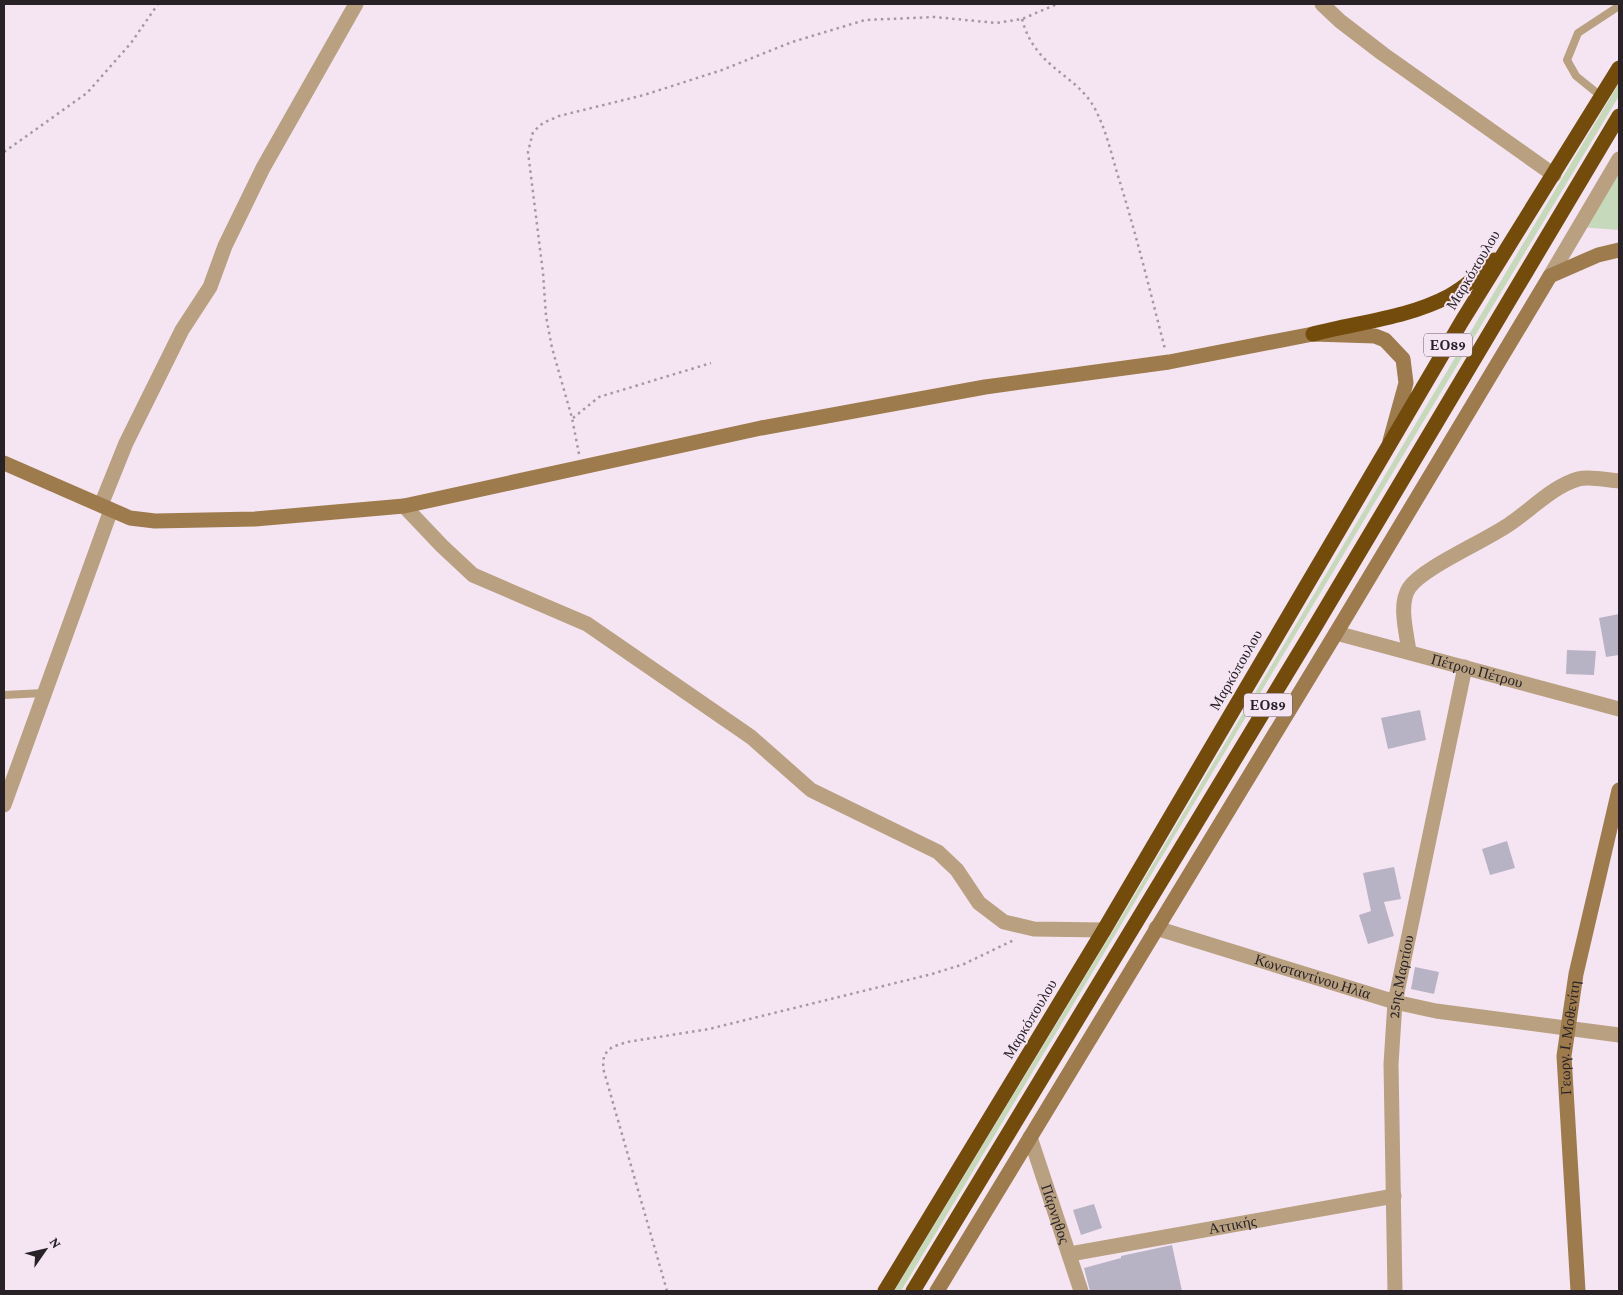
<svg xmlns="http://www.w3.org/2000/svg" width="1623" height="1295" viewBox="0 0 1623 1295" font-family="'Crimson Pro',serif">
<style>
.green{fill:#c7d9bb}
.building{fill:#b8b3c4}
.lines{fill:none;stroke-linecap:round;stroke-linejoin:round}
.path{stroke:#a498a3;stroke-width:2.5;stroke-dasharray:2.5 4;stroke-linecap:butt}
.lane{stroke:#b8a081;stroke-width:8}
.street{stroke:#b8a081;stroke-width:15}
.secondary{stroke:#9e7b4c;stroke-width:15}
.highway{stroke:#734c0b;stroke-width:15}
.labels{text-anchor:middle;stroke-width:4;stroke-linejoin:round;paint-order:stroke}
.shield{fill:#f5e5f3;stroke:#665c64;stroke-width:1}
.shield-label{font-size:14px;font-weight:bold;fill:#282227}
.street-label{font-size:15px;fill:#282227;stroke:#f5e5f3}
</style>
<rect width="100%" height="100%" fill="#f5e5f3"/>
<path class="green" d="M 1619,83 L 1619,96 L 901,1291 L 894,1291 L 1119,921 Z
M 1619,160 L 1619,230 L 1579,227 Z"/>
<path class="building" d="M 1619,614 L 1619,655 L 1606,657 L 1599,618 Z
M 1567,650 L 1596,651 L 1594,675 L 1566,674 Z
M 1420,710 L 1426,740 L 1388,749 L 1381,718 Z
M 1507,841 L 1515,868 L 1490,875 L 1482,849 Z
M 1394,867 L 1401,899 L 1384,902 L 1394,936 L 1368,944 L 1359,915 L 1371,911 L 1363,873 Z
M 1415,967 L 1439,972 L 1434,994 L 1411,989 Z
M 1094,1204 L 1102,1228 L 1081,1235 L 1073,1210 Z
M 1172,1245 L 1182,1291 L 1090,1291 L 1084,1268 L 1121,1258 L 1121,1256 Z"/>
<g class="lines">
<path class="path" d="M 1022,19 C 1036,72 1080,73 1098,115 C 1107,134 1112,156 1118,176 C 1136,233 1150,291 1165,349
M 4,152 L 87,93 L 131,43 L 158,4
M 573,418 L 599,397 L 711,363
M 579,454 L 572,418 L 552,348 L 546,316 L 543,273 L 528,152 L 533,132 L 543,123 L 559,116 L 644,95 L 722,70 L 792,42 L 865,20 L 935,17 L 996,23 L 1022,19 L 1057,4
M 667,1291 L 603,1068 L 604,1055 L 612,1047 L 627,1042 L 709,1029 L 932,974 L 964,964 L 1016,939"/>
<path class="lane" d="M 1602,97 L 1576,76 L 1567,60 L 1578,33 L 1619,6
M 4,695 L 44,693"/>
<g class="street">
<path d="M 1322,4 L 1340,21 L 1383,54 L 1554,175"/>
<path d="M 1550,276 L 1619,159"/>
<path d="M 101,505 L 126,443 L 182,330 L 210,287 L 225,246 L 263,168 L 356,4"/>
<path d="M 404,506 L 442,546 L 473,575 L 587,624 L 751,737 L 811,790 L 938,852 L 957,870 L 979,903 L 1004,922 L 1034,929 L 1104,930"/>
<path id="s1" d="M 1336,633 L 1619,709"/>
<path d="M 1409,652 C 1407,634 1398,605 1409,588 C 1423,567 1488,540 1511,523 C 1533,508 1552,487 1578,479 C 1589,476 1607,480 1619,481"/>
<path d="M 4,805 L 111,510"/>
<path id="s2" d="M 1156,928 L 1395,1002 L 1436,1011 L 1619,1035"/>
<path id="s3" d="M 1030,1137 L 1081,1291"/>
<path id="s4" d="M 1070,1254 L 1394,1196"/>
<path id="s5" d="M 1395,1291 L 1391,1064 L 1395,1002 L 1465,667"/>
</g>
<g class="secondary">
<path d="M 4,463 L 130,518 L 155,521 L 255,519 L 404,506 L 761,428 L 985,387 L 1169,362 L 1313,334 L 1375,336 L 1385,340 L 1403,359 L 1406,383 L 1390,441"/>
<path d="M 937,1291 L 1336,633 L 1550,276 L 1598,255 L 1619,250"/>
<path id="s6" d="M 1578,1291 L 1564,1056 L 1576,974 L 1619,790"/>
</g>
<path class="highway" d="M 1313,334 C 1358,322 1408,318 1449,296 C 1466,287 1480,273 1494,260
M 885,1291 L 1104,930 L 1462,321 L 1619,68
M 913,1291 L 1310,635 L 1619,116"/>
</g>
<g class="labels">
<g class="shield">
<rect x="1424" y="333.5" width="48" height="23" rx="4"/>
<rect x="1244" y="693.5" width="48" height="23" rx="4"/>
</g>
<g class="shield-label">
<text x="1448" y="350">ΕΟ89</text>
<text x="1268" y="710">ΕΟ89</text>
</g>
<g class="street-label">
<text transform="translate(1473 270) rotate(-59)" y="5">Μαρκόπουλου</text>
<text transform="translate(1236 670) rotate(-60)" y="5">Μαρκόπουλου</text>
<text dy="5" stroke="none"><textPath href="#s1" startOffset="146">Πέτρου Πέτρου</textPath></text>
<text dy="5" stroke="none"><textPath href="#s2" startOffset="164">Κωνσταντίνου Ηλία</textPath></text>
<text dy="5" stroke="none"><textPath href="#s5" startOffset="315">25ης Μαρτίου</textPath></text>
<text transform="translate(1030 1019) rotate(-59)" y="5">Μαρκόπουλου</text>
<text dy="5" stroke="none"><textPath href="#s6" startOffset="254">Γεωργ. Ι. Μοθενίτη</textPath></text>
<text dy="5" stroke="none"><textPath href="#s3" startOffset="81">Πάρνηθος</textPath></text>
<text dy="5" stroke="none"><textPath href="#s4" startOffset="165">Αττικής</textPath></text>
</g>
</g>
<rect width="1623" height="1295" fill="none" stroke="#282227" stroke-width="10"/>
<g transform="translate(45 1250) rotate(56)" stroke="#f5e5f3" stroke-width="4" paint-order="stroke">
<path d="M0-4L9 19L0 12L-9 19Z" fill="#282227"/>
<text y="-8" font-size="14" font-weight="bold" text-anchor="middle" fill="#282227">N</text>
</g>
</svg>
